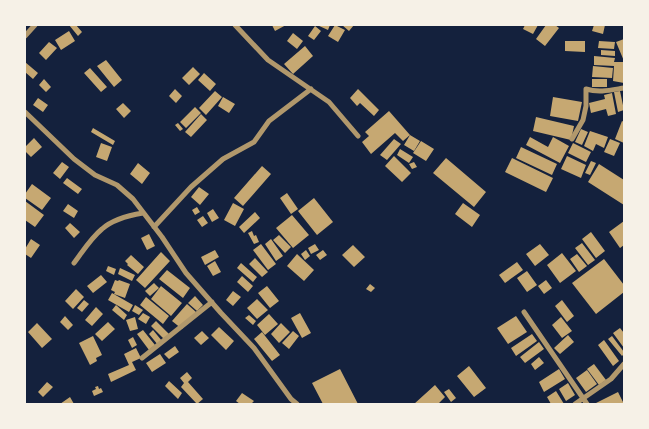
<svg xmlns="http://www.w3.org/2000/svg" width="649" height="429" viewBox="0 0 649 429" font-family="'Source Sans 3',sans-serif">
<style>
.building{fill:#c6a872}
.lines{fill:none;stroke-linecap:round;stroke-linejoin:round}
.minor{stroke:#b1986c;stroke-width:5}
</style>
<rect width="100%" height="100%" fill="#14213d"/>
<path class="building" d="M 69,25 L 76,25 L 82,32 L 78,36 Z
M 272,25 L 286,25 L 275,31 Z
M 317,25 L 330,25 L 328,30 Z
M 335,25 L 345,30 L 338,42 L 328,36 Z
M 342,25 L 354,25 L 349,31 Z
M 525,25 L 538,25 L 533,34 L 523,29 Z
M 546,25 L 555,25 L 559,28 L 545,46 L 536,39 Z
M 594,25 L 605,25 L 603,34 L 592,31 Z
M 315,26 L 321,31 L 314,40 L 308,36 Z
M 69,31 L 75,41 L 61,50 L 55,40 Z
M 293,33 L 303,41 L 297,49 L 287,41 Z
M 624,39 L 624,61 L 616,42 Z
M 565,41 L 585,41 L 585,52 L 565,51 Z
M 599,41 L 615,42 L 614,49 L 598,48 Z
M 49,42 L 57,48 L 46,60 L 39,53 Z
M 305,46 L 313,56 L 293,74 L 284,64 Z
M 601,50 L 615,51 L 615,56 L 601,55 Z
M 594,56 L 615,58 L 614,62 L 624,62 L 624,83 L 613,81 L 614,66 L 594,65 Z
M 106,60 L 122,80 L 114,87 L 97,66 Z
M 25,62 L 38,73 L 33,79 L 25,72 Z
M 593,66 L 613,68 L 612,78 L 592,77 Z
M 193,67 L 200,74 L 189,85 L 182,78 Z
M 90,68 L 107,87 L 101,92 L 84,73 Z
M 204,73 L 216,84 L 210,91 L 198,80 Z
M 44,79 L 51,87 L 46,92 L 39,85 Z
M 592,79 L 607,79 L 607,87 L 592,87 Z
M 175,89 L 182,96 L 176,103 L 169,96 Z
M 358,89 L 379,110 L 374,116 L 360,103 L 357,106 L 350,98 Z
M 215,91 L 222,97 L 206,115 L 199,108 Z
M 620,91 L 624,110 L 618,112 L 614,92 Z
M 612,93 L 616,114 L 608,116 L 606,109 L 591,113 L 589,103 L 605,99 L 604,95 Z
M 223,97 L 235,104 L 229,113 L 218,106 Z
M 553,97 L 582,102 L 578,121 L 550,116 Z
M 38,98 L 48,105 L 43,112 L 33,105 Z
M 123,103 L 131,111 L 124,118 L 116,109 Z
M 195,107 L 201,113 L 186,128 L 180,122 Z
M 389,111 L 410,135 L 403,141 L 395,133 L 371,154 L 362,142 L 369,136 L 365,132 Z
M 201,114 L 207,120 L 191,137 L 185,132 Z
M 536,117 L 574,126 L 571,140 L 533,131 Z
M 622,121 L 624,122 L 624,143 L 615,139 Z
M 178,123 L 183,129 L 180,131 L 175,125 Z
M 93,128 L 115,141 L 113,145 L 91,132 Z
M 581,129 L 588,132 L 582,145 L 575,142 Z
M 590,131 L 608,137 L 604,148 L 596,144 L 593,151 L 584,146 Z
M 410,135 L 420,141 L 414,151 L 404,145 Z
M 530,137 L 548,147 L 553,137 L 569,146 L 560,163 L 526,145 Z
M 34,138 L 42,147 L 31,157 L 25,151 L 25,147 Z
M 394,139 L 401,144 L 387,160 L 380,155 Z
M 610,139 L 620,143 L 614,156 L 604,152 Z
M 421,141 L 434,149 L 426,161 L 413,153 Z
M 101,143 L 112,147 L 107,161 L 96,157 Z
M 573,143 L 591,152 L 586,162 L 568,153 Z
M 521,147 L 557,164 L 552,175 L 516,158 Z
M 400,149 L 413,157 L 409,163 L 397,155 Z
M 394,156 L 411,173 L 402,182 L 385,166 Z
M 567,156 L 586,165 L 581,178 L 561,169 Z
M 446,158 L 486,192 L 474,207 L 433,173 Z
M 512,158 L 553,178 L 546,192 L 505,172 Z
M 591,161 L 596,163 L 590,175 L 585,173 Z
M 62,162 L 69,167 L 60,179 L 53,173 Z
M 414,162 L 417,167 L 412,169 L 409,164 Z
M 138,163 L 150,173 L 142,184 L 130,174 Z
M 599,164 L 624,180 L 624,205 L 588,182 Z
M 262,166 L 271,174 L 243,206 L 234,198 Z
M 67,178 L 82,189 L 78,194 L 63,183 Z
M 32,184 L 51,198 L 42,210 L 25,198 L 25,194 Z
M 199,187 L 209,194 L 200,205 L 191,197 Z
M 287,193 L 298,209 L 291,214 L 280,198 Z
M 314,198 L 333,222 L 317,235 L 298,211 Z
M 25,201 L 44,215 L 35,227 L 25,220 Z
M 233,203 L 244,209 L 235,226 L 224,220 Z
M 463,203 L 480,215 L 472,227 L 455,214 Z
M 68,204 L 78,211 L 74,218 L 63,211 Z
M 197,207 L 200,212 L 195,215 L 192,210 Z
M 213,209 L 219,218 L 212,222 L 207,213 Z
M 255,212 L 260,218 L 244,233 L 239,227 Z
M 292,215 L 309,235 L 293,248 L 276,228 Z
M 203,216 L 208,223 L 202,227 L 197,220 Z
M 624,221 L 624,245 L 620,248 L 609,232 Z
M 70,223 L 80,232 L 74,238 L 65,228 Z
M 252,231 L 254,236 L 256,235 L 259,242 L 254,244 L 248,233 Z
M 591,232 L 605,251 L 596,258 L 582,239 Z
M 149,234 L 155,246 L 147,250 L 141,238 Z
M 279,235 L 291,247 L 285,253 L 273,240 Z
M 31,239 L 40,245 L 31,258 L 25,254 L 25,249 Z
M 271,239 L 283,256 L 276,261 L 265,244 Z
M 582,243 L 595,260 L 588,265 L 575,248 Z
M 261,244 L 276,264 L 268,270 L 253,250 Z
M 315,244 L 319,250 L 311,254 L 308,248 Z
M 540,244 L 549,255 L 535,266 L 526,254 Z
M 353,245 L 365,257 L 354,267 L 342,255 Z
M 215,250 L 219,257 L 205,265 L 201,257 Z
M 306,250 L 310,256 L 305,260 L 301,254 Z
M 323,250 L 327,255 L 320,260 L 316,255 Z
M 161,252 L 170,261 L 145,288 L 136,280 Z
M 562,253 L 576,271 L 560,283 L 547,265 Z
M 297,254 L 314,270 L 304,281 L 287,266 Z
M 577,254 L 587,266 L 579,272 L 570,259 Z
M 131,255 L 144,267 L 138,274 L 127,265 L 128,264 L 125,261 Z
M 255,258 L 268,272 L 262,277 L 249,264 Z
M 604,259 L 624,285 L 624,292 L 596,314 L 572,283 Z
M 215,261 L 221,272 L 213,276 L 207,266 Z
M 517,262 L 523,270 L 505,283 L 499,275 Z
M 241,263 L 257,277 L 253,282 L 237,268 Z
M 108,266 L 116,269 L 114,275 L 106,271 Z
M 120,268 L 135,275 L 132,281 L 118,274 Z
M 167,270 L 190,288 L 183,298 L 159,279 Z
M 527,271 L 537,285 L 527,292 L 517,278 Z
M 101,275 L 107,282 L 93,293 L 87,286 Z
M 242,276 L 253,286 L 248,292 L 237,282 Z
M 115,280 L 118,281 L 119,280 L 130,284 L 125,298 L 114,294 L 115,292 L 111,290 Z
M 546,280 L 552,288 L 544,294 L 538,286 Z
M 154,283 L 159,288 L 150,296 L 145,291 Z
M 370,284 L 375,288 L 371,292 L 366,289 Z
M 161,286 L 182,303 L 171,316 L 151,299 Z
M 267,286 L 279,301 L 270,308 L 258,293 Z
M 76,289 L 84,297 L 73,309 L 65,301 Z
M 233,291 L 241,297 L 233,306 L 226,300 Z
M 112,293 L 133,305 L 129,312 L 108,300 Z
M 195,296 L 203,305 L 197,311 L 188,303 Z
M 146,297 L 169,316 L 163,324 L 140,305 Z
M 257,299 L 268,310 L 257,319 L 247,308 Z
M 84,300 L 89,304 L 82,312 L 77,308 Z
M 562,300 L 574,316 L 567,322 L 555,306 Z
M 187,304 L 196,312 L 182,329 L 172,321 Z
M 116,305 L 127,315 L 124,320 L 112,310 Z
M 135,305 L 143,310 L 139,315 L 132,311 Z
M 96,307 L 103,314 L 92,326 L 85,320 Z
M 143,313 L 150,317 L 146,324 L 138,319 Z
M 300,313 L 311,333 L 302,338 L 291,318 Z
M 269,314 L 278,324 L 265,335 L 257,325 Z
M 249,315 L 256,321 L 253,325 L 245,318 Z
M 65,316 L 73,325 L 68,330 L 60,322 Z
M 516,316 L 527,332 L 508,344 L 497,328 Z
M 135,317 L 138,329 L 130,331 L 126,320 Z
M 561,317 L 572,331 L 562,338 L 552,325 Z
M 156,321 L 169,334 L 164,339 L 151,326 Z
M 108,322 L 115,329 L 102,341 L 95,334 Z
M 37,323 L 52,339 L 42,348 L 28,332 Z
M 281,323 L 290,332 L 279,343 L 271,334 Z
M 219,327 L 234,341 L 226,350 L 211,335 Z
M 620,328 L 624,333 L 624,348 L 613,333 Z
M 143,330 L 155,345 L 149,350 L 137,334 Z
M 153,330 L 162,341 L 158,345 L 149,334 Z
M 202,331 L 209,338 L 201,345 L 194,338 Z
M 293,331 L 299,336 L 289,349 L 282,343 Z
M 262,332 L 280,355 L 272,361 L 254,339 Z
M 532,334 L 537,341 L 516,356 L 511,348 Z
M 568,335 L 574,342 L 560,354 L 554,348 Z
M 93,336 L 102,355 L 96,358 L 97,361 L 90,365 L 79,343 Z
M 612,336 L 624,352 L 624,354 L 622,356 L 608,339 Z
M 133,337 L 137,345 L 132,348 L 128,340 Z
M 604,340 L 619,361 L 613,366 L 598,345 Z
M 539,342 L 544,349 L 525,363 L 520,357 Z
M 175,346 L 179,352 L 169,359 L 164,354 Z
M 136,348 L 141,358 L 132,362 L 136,370 L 111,382 L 108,374 L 129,365 L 124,354 Z
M 160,354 L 166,363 L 152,372 L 146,363 Z
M 539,357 L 544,363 L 535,370 L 531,364 Z
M 594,364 L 606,380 L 599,385 L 587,369 Z
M 469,366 L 486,388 L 474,397 L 457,376 Z
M 340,369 L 358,404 L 323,404 L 312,383 Z
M 559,369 L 565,379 L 544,392 L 539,382 Z
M 587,370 L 597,384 L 586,392 L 576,378 Z
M 187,372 L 192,378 L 188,382 L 203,399 L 197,404 L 181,387 L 184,383 L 180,378 Z
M 169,381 L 182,393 L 178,399 L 165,386 Z
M 47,382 L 53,387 L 43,397 L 38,392 Z
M 568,383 L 575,395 L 566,401 L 559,389 Z
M 435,385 L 445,397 L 438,404 L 414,404 Z
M 98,386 L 99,389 L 101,388 L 103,392 L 94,396 L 92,391 L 96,389 L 95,387 Z
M 449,389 L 456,398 L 451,402 L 444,392 Z
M 556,391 L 564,404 L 551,404 L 547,397 Z
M 618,392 L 624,404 L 594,404 Z
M 242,393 L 254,401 L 251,404 L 240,404 L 236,401 Z
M 70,397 L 74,404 L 60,404 Z"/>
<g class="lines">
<path class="minor" d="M 235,25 L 268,60 L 329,102 L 358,136
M 25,36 L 35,25
M 25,112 L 74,159 L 95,175 L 117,185 L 133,199 L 162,237 L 186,273 L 221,313 L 254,348 L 291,399 L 297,404
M 572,139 L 583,120 L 586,106 L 586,89 C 599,93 611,90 624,88
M 154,227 L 191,187 L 223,159 L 254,142 L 269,121 L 311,89
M 74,263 C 83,251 91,238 102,229 C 112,220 131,215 143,213
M 524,312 L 587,404
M 142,358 L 212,302
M 575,404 L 611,379 L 624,364"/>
</g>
<rect width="649" height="429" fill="none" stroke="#f6f1e7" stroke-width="52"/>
</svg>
